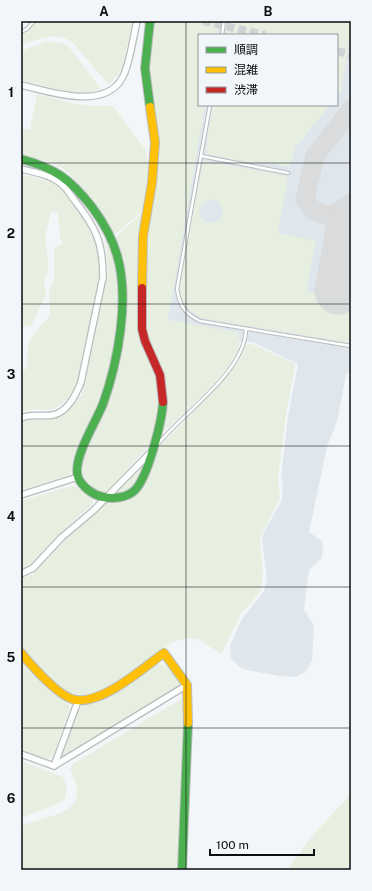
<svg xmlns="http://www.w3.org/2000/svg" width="372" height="891" viewBox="0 0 372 891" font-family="'Public Sans','Noto Sans JP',sans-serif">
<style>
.built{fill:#dfe7ed;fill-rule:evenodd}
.green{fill:#e6efe0;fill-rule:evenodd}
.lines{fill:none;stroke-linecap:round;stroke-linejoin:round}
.taxiway{stroke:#d9dbdc;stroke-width:19}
.runway{stroke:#d9dbdc;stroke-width:47}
.primary-tunnel{stroke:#d0d3d5;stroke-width:8;stroke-dasharray:8 4;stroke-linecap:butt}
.lane-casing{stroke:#babcbe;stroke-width:4.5}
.street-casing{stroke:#babcbe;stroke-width:8}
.fast-casing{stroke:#babcbe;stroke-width:10}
.slow-casing{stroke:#babcbe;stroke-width:10}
.jam-casing{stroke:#babcbe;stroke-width:10}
.lane{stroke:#fdfefe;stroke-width:2.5}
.street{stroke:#fdfefe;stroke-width:5.5}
.fast{stroke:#4caf50;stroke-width:8}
.slow{stroke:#ffc107;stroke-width:8}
.jam{stroke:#c62828;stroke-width:8}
.grid{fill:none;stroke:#0c0e0f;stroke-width:1;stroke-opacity:0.55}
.neatline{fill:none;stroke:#0c0e0f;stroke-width:1.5}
.grid-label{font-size:13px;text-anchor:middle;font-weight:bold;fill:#0c0e0f}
</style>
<rect width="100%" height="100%" fill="#f3f6f8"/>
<path class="built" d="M 156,21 L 351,21 L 351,370 L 346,375 L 338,418 L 327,447 L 309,532 L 322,541 L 323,549 L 322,558 L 309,570 L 304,610 L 314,625 L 312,661 L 305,672 L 296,677 L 280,676 L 247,670 L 238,666 L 231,658 L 230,645 L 242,619 L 264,591 L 267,579 L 262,539 L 264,532 L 282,500 L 283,484 L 281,478 L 288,416 L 298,364 L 253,342 L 229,342 L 166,326 ZM 199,35 L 337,35 L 337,105 L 199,105 Z"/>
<path class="green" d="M 37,21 L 133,21 L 122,69 L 109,85 L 73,43 C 56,30 39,40 21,45 L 21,35 L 28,32 Z
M 153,21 L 220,21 L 217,35 L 199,35 L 199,105 L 205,105 L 168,320 L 238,332 C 239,337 240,344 239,348 C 228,376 184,412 162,434 L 168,404 L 166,388 L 145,331 L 146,237 L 156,174 L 149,68 Z
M 227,21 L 351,21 L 351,33 L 341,91 L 337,97 L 337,35 L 225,35 Z
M 45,42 L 62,43 L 69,47 L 101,89 C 82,99 42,85 21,80 L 21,51 Z
M 37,94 L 71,103 L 93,106 L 113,106 L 146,150 L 150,172 L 143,210 L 115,235 C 100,213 84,185 63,169 C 51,160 34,158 21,156 L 21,129 L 30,130 Z
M 213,105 L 330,105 L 295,148 L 290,167 L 264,162 L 258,164 L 208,154 L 206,147 Z
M 203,161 L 288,176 L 278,233 L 316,241 L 306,292 L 351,301 L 351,343 L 201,318 C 188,310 180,301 179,286 ZM 213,199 L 220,203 L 223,214 L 219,221 L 207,223 L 201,218 L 199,210 L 205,201 Z
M 21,175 L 34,177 L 52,183 L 65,193 L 83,218 L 93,237 L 99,253 L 100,274 L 79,378 L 73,392 L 65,401 L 53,410 L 33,409 L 21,413 L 21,372 L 27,368 C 27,339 30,337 50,316 L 49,292 L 54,280 L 54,249 L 63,243 L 60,237 L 58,213 L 51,211 L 45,237 L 48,260 L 48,270 L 44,280 L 46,294 L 32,325 L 21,327 Z
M 142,213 L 139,236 L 139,339 L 158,380 L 161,401 L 160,416 L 149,446 L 105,494 L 99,493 L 88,484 L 82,472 L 82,457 L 108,400 L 122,338 L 127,293 L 125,264 L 116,237 Z
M 107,239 L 118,265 L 120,301 L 112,358 L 103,394 L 87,433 L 73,459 L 72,469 L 69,475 L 21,490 L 21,422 C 27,420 33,420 39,420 C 62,417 69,412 82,394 L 108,269 L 105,242 Z
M 244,344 L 252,344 L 294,363 L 295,366 L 286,414 L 278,478 L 280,498 L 260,538 L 263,576 L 260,592 L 240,615 L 221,654 L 198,639 L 188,638 L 173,642 L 98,694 C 63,704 41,670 21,647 L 21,578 L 32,575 L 68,534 L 106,502 L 118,503 L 135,495 L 143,487 L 154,452 L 215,390 L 239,360 Z
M 144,463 C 139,475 132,498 115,493 Z
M 71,486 L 78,487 L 93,499 L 93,504 L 68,526 L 32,565 L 21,570 L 21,501 Z
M 21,657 L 68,703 L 70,708 L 52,758 L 46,759 L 21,750 Z
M 157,664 C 171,665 175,674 181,686 L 61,759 L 76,712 L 83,705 L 97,702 L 149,667 Z
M 181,699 L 184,700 L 178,870 L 21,870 L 21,826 C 50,814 95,814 70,770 L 73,764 Z
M 21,761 L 63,777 L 67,788 L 65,799 L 52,806 L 21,818 Z
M 351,794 L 351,870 L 287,870 L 313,835 Z"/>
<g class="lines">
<path class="taxiway" d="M 351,109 L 315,156 L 305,199 L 314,211 L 329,216 L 344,209 L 351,203"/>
<path class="runway" d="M 338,291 L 351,220"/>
<path class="primary-tunnel" d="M 203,21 L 265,35
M 337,51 L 351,55"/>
<defs>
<path id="lane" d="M 21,32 L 27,29 L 34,21
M 222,35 L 224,21
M 210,105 L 177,289 C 180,306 184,313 200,321 L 351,346
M 201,156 L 288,173
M 158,444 C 184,412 245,372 246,329"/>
<path id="street" d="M 21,85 C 52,92 110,113 125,72 C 131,56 133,38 137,21
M 21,169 C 34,172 51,175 61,184 C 67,188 71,196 75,201 C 96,228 103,242 103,277 L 81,382 C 76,395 68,412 53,415 C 42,417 31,413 21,418
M 21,495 L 78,477
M 21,574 L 33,568 L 62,537 L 93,511 L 150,453
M 21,754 L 54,766
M 54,766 L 187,685
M 54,766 L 78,701"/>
<path id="fast" d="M 150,21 L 145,68 L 150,107
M 21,159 C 55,168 70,179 92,207 C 103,222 112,237 117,255 C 130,298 118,362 103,404 C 96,422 72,459 78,477 C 82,487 93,495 103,497 C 113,499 127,498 135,490 C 148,477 162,421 163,402
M 182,870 L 188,723"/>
<path id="slow" d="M 142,288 L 143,236 L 152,183 L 155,142 L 150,107
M 21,653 C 32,666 60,698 76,700 C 103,704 143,668 164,653 L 187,685 L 188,723"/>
<path id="jam" d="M 142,288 L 142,329 L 145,341 L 160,375 L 163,402"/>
</defs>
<use href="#lane" class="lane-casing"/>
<use href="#street" class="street-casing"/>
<use href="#fast" class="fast-casing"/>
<use href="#slow" class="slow-casing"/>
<use href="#jam" class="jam-casing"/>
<use href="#lane" class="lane"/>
<use href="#street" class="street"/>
<use href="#fast" class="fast"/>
<use href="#slow" class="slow"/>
<use href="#jam" class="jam"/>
</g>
<path class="grid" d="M 186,21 L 186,870M 21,163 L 351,163M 21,304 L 351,304M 21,446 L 351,446M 21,587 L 351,587M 21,728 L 351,728"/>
<rect width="372" height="891" fill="none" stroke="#f1f6fa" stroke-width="44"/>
<rect x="198" y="34" width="140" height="72" fill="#f1f6fa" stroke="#95999c"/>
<rect x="206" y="47" width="20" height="6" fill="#4caf50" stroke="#95999c"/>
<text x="234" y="54" font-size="12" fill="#0c0e0f">順調</text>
<rect x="206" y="67" width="20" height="6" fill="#ffc107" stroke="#95999c"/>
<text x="234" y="74" font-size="12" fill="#0c0e0f">混雑</text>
<rect x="206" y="87" width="20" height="6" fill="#c62828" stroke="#95999c"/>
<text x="234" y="94" font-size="12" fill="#0c0e0f">渋滞</text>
<path d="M210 849v6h104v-6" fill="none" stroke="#0c0e0f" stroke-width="2"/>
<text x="216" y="849" font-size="12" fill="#0c0e0f" stroke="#f1f6fa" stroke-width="3" paint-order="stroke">100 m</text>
<rect x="22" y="22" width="328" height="847" class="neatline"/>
<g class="grid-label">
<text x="104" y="16">A</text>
<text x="268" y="16">B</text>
<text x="11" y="97">1</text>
<text x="11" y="238">2</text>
<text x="11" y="379">3</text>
<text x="11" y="521">4</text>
<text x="11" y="662">5</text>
<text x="11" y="803">6</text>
</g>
</svg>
